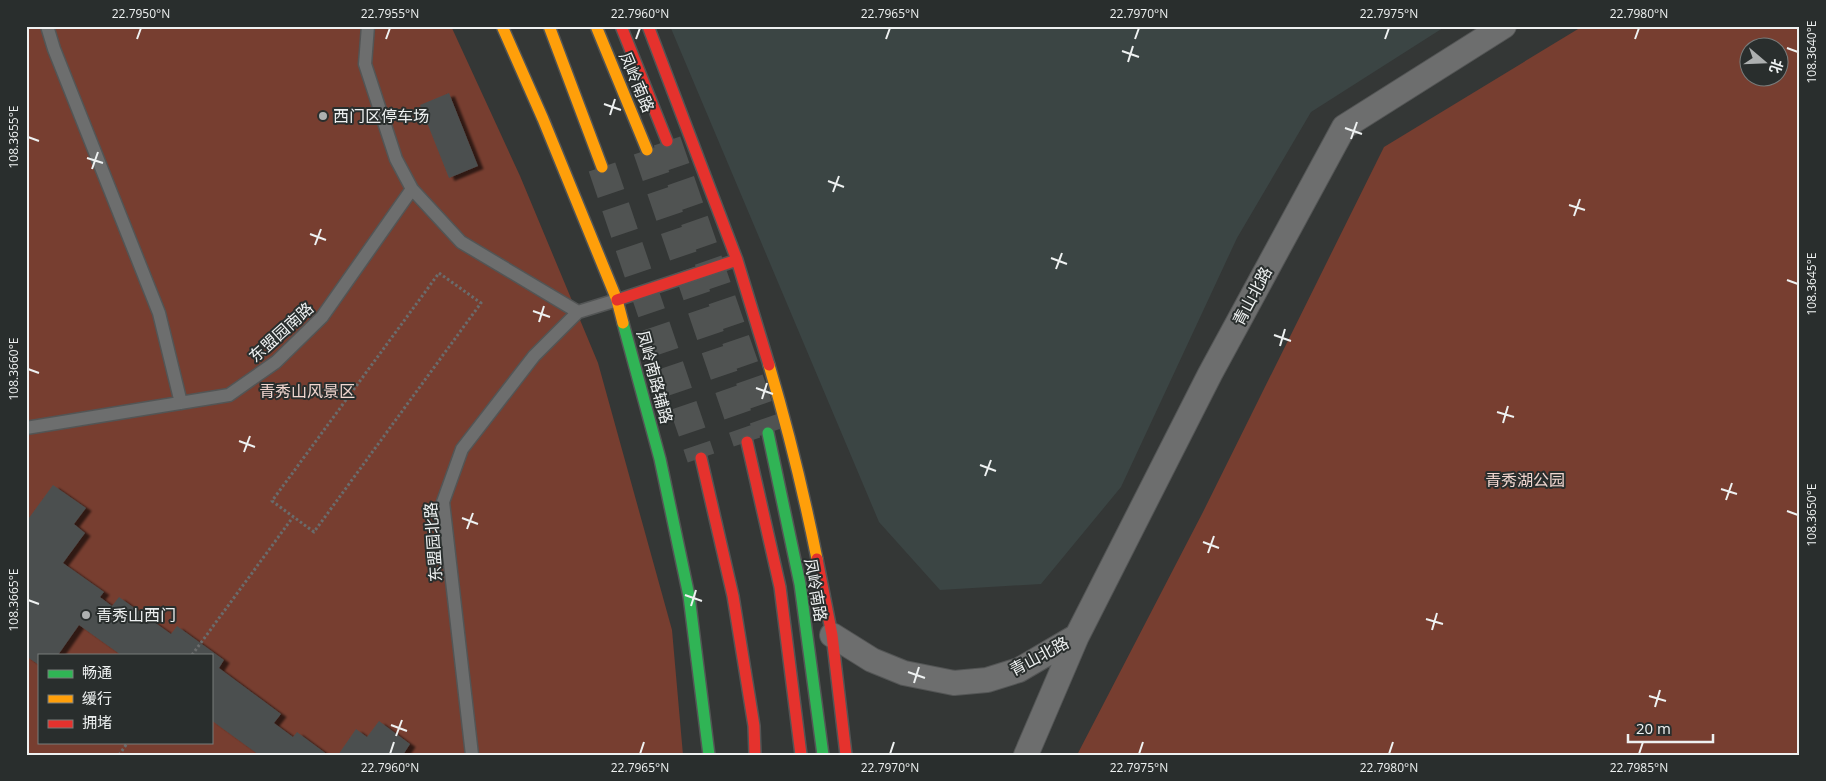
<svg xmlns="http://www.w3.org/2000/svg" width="1826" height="781" viewBox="0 0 1826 781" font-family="'Open Sans','Noto Sans SC',sans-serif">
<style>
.built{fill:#3b4544}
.green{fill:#773e30;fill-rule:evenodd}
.building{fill:#4c4f4f;filter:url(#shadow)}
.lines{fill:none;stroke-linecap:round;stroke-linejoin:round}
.primary-tunnel{stroke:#505352;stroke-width:28;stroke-dasharray:28 14;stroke-linecap:butt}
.lane-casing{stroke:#535555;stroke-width:15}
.street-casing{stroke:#535555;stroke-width:26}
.fast-casing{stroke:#535555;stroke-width:14}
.slow-casing{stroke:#535555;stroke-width:14}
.jam-casing{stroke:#535555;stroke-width:14}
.path{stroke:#6a6c6c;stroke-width:3;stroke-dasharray:2.5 2.5;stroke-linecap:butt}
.lane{stroke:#6d6e6e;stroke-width:12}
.street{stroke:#6d6e6e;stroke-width:24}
.fast{stroke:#30b455;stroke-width:11}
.slow{stroke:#ff9f0a;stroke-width:11}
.jam{stroke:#e5322d;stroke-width:11}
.ticks{fill:none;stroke:#eef1f1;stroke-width:2}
.poi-dot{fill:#adb0b0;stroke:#292e2d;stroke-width:2}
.labels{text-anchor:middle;stroke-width:4;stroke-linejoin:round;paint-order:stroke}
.street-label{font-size:16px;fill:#eef1f1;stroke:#292e2d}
.poi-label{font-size:16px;fill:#eef1f1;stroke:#292e2d;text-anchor:start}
.park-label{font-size:16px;fill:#f1d7d0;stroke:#292e2d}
.neatline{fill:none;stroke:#eef1f1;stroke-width:2}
.ticks-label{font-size:12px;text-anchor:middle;fill:#eef1f1}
</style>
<defs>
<filter id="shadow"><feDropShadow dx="5.5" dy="3" stdDeviation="1" flood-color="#0009"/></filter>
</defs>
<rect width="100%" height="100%" fill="#343736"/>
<path class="built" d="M 670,26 L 1446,26 L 1311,112 L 1237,238 L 1121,487 L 1041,584 L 940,590 L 879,522 Z"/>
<path class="green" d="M 26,26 L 451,26 L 520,176 L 598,363 L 672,630 L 683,755 L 26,755 ZM 39,655 L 211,655 L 211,742 L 39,742 Z
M 1583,26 L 1800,26 L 1800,755 L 1077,755 L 1203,512 L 1384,147 ZM 1748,48 L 1778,48 L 1778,78 L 1748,78 Z"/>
<path class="building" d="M 449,93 L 478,166 L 449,178 L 420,105 Z
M 53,485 L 86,508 L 74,524 L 85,533 L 63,563 L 104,592 L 100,597 L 112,606 L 119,597 L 171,634 L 177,626 L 224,660 L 219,668 L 281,714 L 274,723 L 293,737 L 297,732 L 328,755 L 259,755 L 211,720 L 211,655 L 121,655 L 79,625 L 58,655 L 39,655 L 39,665 L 26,656 L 26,522 Z
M 379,721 L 410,744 L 403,755 L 338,755 L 356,729 L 367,737 Z"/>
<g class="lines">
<path class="primary-tunnel" d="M 667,141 L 768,433
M 647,150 L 747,442
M 602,167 L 701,458"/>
<defs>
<path id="lane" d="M 47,26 L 54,49 L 159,313 L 181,403
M 368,26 L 365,64 L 396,159 L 412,189 L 461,242 L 578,312 L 617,300
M 26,428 L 229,395 L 276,362 L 322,317 L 412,189
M 472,755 L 443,502 L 462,449 L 534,356 L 578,312"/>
<path id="street" d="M 832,635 L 872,660 L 904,673 L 954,683 L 987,680 L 1019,670 L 1077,636
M 1026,755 L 1077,636 L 1210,374 L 1344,127 L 1504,26"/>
<path id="fast" d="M 623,323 L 660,459 L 689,596 L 709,755
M 768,433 L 800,584 L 823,755"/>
<path id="slow" d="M 502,26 L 543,119 L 617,300 L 623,323
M 549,26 L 602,167
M 596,26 L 647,150
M 769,365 C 788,429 804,494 817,559"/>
<path id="jam" d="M 621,26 L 667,141
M 648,26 L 737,260 L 769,365
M 617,300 L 737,260
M 747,442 L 780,587 L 801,755
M 701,458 L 733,596 L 754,726 L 755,755
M 817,559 L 832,635 L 846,755"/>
</defs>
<use href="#lane" class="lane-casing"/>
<use href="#street" class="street-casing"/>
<use href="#fast" class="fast-casing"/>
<use href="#slow" class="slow-casing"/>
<use href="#jam" class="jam-casing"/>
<path class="path" d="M 439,273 L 481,303 L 314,532 L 272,501 Z
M 192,655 L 293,517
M 119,755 L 128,742"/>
<use href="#lane" class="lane"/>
<use href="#street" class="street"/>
<use href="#fast" class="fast"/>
<use href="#slow" class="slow"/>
<use href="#jam" class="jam"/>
</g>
<path class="ticks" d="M 137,39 L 141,28M 386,39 L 390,28M 636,39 L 640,28M 886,39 L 890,28M 1135,39 L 1139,28M 1385,39 L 1389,28M 1635,39 L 1639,28M 1787,48 L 1798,52M 1122,51 L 1139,57M 1128,62 L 1133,46M 604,104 L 621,110M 610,115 L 615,99M 1345,128 L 1362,134M 28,137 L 39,141M 1351,139 L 1357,122M 87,158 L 103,163M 92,169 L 98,152M 828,181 L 844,187M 833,192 L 839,176M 1569,205 L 1585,210M 1574,216 L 1580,199M 310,234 L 326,240M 315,245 L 321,229M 1051,258 L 1067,264M 1056,269 L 1062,253M 1787,280 L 1798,284M 533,311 L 550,317M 539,322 L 544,306M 1274,335 L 1291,341M 1280,346 L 1285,329M 28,369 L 39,373M 756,388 L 773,394M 762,399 L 767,383M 1497,412 L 1514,417M 1503,423 L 1508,406M 239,441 L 255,447M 244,452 L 250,436M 980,465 L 996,471M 985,476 L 991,460M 1721,489 L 1737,494M 1726,500 L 1732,483M 1787,511 L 1798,515M 462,518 L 478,524M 467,529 L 473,513M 1203,542 L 1219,548M 1208,553 L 1214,536M 685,595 L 702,601M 28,600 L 39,604M 691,606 L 696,590M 1426,619 L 1443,624M 1432,630 L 1437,613M 908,672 L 925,678M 914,683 L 919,667M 1649,696 L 1666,701M 1655,707 L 1660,690M 391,725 L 407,731M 396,736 L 402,720M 390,754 L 394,742M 640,754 L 644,742M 890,754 L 894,742M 1139,754 L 1143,742M 1389,754 L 1393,742M 1639,754 L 1643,742"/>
<g class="poi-dot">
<circle cx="323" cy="116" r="5"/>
<circle cx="86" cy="615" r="5"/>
</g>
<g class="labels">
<g class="street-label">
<text transform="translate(637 82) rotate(67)" y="6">凤岭南路</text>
<text transform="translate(1252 296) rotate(-62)" y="6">青山北路</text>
<text transform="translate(281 332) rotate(-42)" y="6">东盟园南路</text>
<text transform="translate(655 377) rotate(75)" y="6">凤岭南路辅路</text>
<text transform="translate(433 542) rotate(-94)" y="6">东盟园北路</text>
<text transform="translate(816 590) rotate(80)" y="6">凤岭南路</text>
<text transform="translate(1039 656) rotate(-28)" y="6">青山北路</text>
</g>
<g class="poi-label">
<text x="333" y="122">西门区停车场</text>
<text x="96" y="621">青秀山西门</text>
</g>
<g class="park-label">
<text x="307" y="397">青秀山风景区</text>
<text x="1525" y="486">青秀湖公园</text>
</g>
</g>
<rect width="1826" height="781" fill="none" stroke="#292e2d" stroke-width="55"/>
<rect x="38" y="654" width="175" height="90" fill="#292e2d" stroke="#787c7b"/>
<rect x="48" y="670" width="25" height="8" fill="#30b455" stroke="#787c7b"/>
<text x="82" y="678" font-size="15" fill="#eef1f1">畅通</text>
<rect x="48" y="695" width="25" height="8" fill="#ff9f0a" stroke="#787c7b"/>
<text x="82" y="704" font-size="15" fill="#eef1f1">缓行</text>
<rect x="48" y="720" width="25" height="8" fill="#e5322d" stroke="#787c7b"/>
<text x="82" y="728" font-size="15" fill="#eef1f1">拥堵</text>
<g transform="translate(1764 62) rotate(109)"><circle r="24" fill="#292e2d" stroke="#787c7b"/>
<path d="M0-4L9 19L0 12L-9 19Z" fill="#adb0b0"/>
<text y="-8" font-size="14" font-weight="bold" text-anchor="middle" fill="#eef1f1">北</text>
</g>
<path d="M1628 734v8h85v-8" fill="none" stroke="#eef1f1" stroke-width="2.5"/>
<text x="1636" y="734" font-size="15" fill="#eef1f1" stroke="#292e2d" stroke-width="4" paint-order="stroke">20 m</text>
<rect x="28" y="28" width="1770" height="726" class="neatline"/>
<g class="ticks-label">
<text x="141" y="18">22.7950°N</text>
<text x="390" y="18">22.7955°N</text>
<text x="640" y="18">22.7960°N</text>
<text x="890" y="18">22.7965°N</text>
<text x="1139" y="18">22.7970°N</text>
<text x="1389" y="18">22.7975°N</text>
<text x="1639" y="18">22.7980°N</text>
<text transform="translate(1812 52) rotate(-90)" y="4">108.3640°E</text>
<text transform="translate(14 137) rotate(-90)" y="4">108.3655°E</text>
<text transform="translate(1812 284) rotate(-90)" y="4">108.3645°E</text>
<text transform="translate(14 369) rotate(-90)" y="4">108.3660°E</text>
<text transform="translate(1812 515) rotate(-90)" y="4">108.3650°E</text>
<text transform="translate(14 600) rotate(-90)" y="4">108.3665°E</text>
<text x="390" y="772">22.7960°N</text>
<text x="640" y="772">22.7965°N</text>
<text x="890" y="772">22.7970°N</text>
<text x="1139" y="772">22.7975°N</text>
<text x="1389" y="772">22.7980°N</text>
<text x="1639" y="772">22.7985°N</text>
</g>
</svg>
